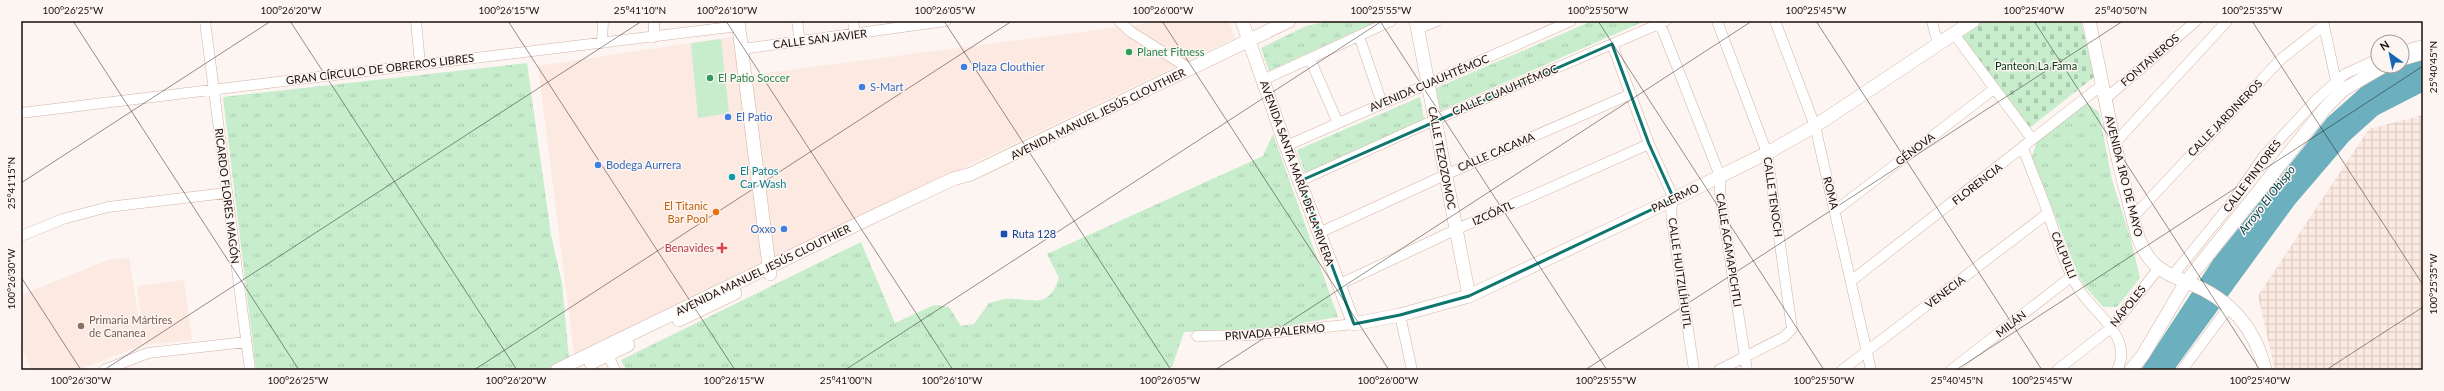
<svg xmlns="http://www.w3.org/2000/svg" width="2444" height="391" viewBox="0 0 2444 391" font-family="Lato,sans-serif">
<style>
.built{fill:#fce9e1}
.industrial{fill:url(#industrial-grid)}
.grass{fill:url(#grass-tufts)}
.cemetery{fill:url(#cemetery-stones)}
.garden{fill:#c7edcd}
.water{fill:#6cb0bf}
.lines{fill:none;stroke-linecap:round;stroke-linejoin:round}
.minor-casing{stroke:#d5b2a1;stroke-width:11}
.tertiary-casing{stroke:#d5b2a1;stroke-width:14}
.minor{stroke:#fff;stroke-width:10}
.tertiary{stroke:#fff;stroke-width:13}
.marked{fill:none;stroke:#0f766e;stroke-width:3;stroke-linejoin:round}
.ticks{fill:none;stroke:#1a0e08;stroke-width:1;stroke-opacity:0.45}
.leisure-dot{fill:#2e9e5b;stroke:#fcf5f1;stroke-width:1.5}
.shop-dot{fill:#3f7fe0;stroke:#fcf5f1;stroke-width:1.5}
.culture-dot{fill:#0f9aa8;stroke:#fcf5f1;stroke-width:1.5}
.food-dot{fill:#e8710a;stroke:#fcf5f1;stroke-width:1.5}
.transit-dot{fill:#1a4fb4;stroke:#fcf5f1;stroke-width:1.5}
.health-dot{fill:#e0444e;stroke:#fcf5f1;stroke-width:1.5}
.education-dot{fill:#8d6e63;stroke:#fcf5f1;stroke-width:1.5}
.labels{text-anchor:middle;stroke-width:3;stroke-linejoin:round;paint-order:stroke}
.street-label{font-size:11px;fill:#1a0e08;stroke:#fcf5f1}
.leisure-label{font-size:11px;fill:#27864d;stroke:#fcf5f1;text-anchor:start}
.park-label{font-size:11px;fill:#043b17;stroke:#fcf5f1}
.shop-label{font-size:11px;fill:#366cbe;stroke:#fcf5f1;text-anchor:start}
.culture-label{font-size:11px;fill:#0d838f;stroke:#fcf5f1;text-anchor:start}
.food-label{font-size:11px;fill:#c56008;stroke:#fcf5f1;text-anchor:end}
.transit-label{font-size:11px;fill:#164399;stroke:#fcf5f1;text-anchor:start}
.health-label{font-size:11px;fill:#be3a42;stroke:#fcf5f1;text-anchor:end}
.education-label{font-size:11px;fill:#785e54;stroke:#fcf5f1;text-anchor:start}
.water-label{font-size:12px;font-style:italic;fill:#00414c;stroke:#fcf5f1}
.neatline{fill:none;stroke:#1a0e08;stroke-width:1.5}
.ticks-label{font-size:10px;text-anchor:middle;fill:#1a0e08}
</style>
<defs>
<pattern id="industrial-grid" width="8" height="8" patternUnits="userSpaceOnUse"><rect width="8" height="8" fill="#fce9e1"/><path d="M0 4h8M4 0v8" fill="none" stroke="#d7c7c0"/></pattern>
<pattern id="grass-tufts" width="24" height="20" patternUnits="userSpaceOnUse"><rect width="24" height="20" fill="#c7edcd"/><path d="M3 7l-1-3M5 7V3M7 7l1-3M15 17l-1-3M17 17v-4M19 17l1-3" fill="none" stroke="#aacaaf"/></pattern>
<pattern id="cemetery-stones" width="16" height="16" patternUnits="userSpaceOnUse"><rect width="16" height="16" fill="#c7edcd"/><path d="M2 7V4a2 2 0 0 1 4 0v3zM10 15v-3a2 2 0 0 1 4 0v3z" fill="#aacaaf"/></pattern>
</defs>
<rect width="100%" height="100%" fill="#fcf5f1"/>
<path class="built" d="M 1166,21 L 1228,21 L 1235,38 L 574,354 L 538,66 L 745,35 L 751,75 Z
M 129,258 L 143,345 L 78,370 L 31,370 L 21,345 L 21,295 L 108,260 Z
M 184,280 L 192,340 L 145,345 L 137,286 Z"/>
<path class="industrial" d="M 2423,115 L 2423,370 L 2275,370 L 2258,296 L 2369,129 Z"/>
<path class="grass" d="M 1330,21 L 1378,21 L 1269,71 L 1261,48 L 1306,26 Z
M 1592,21 L 1645,21 L 1440,111 L 1436,88 Z
M 527,63 L 551,235 L 562,283 L 569,359 L 545,370 L 256,370 L 223,97 Z
M 1420,97 L 1424,119 L 1305,173 L 1297,150 Z
M 2086,103 L 2099,112 L 2112,180 L 2131,240 L 2140,278 L 2117,307 L 2103,307 L 2083,284 L 2078,274 L 2032,157 L 2037,141 Z
M 1273,134 L 1338,317 L 1267,329 L 1184,332 L 1172,367 L 1151,370 L 626,370 L 621,360 L 861,242 L 895,323 L 934,305 L 949,307 L 961,326 L 974,324 L 989,303 C 994,302 1000,300 1005,299 C 1028,297 1048,312 1059,278 L 1047,254 L 1263,156 Z"/>
<path class="cemetery" d="M 1982,21 L 2081,21 L 2094,77 L 2027,130 L 1960,37 Z"/>
<path class="garden" d="M 721,39 L 729,113 L 698,118 L 691,43 Z"/>
<path class="water" d="M 2423,60 L 2423,92 L 2378,115 L 2349,141 L 2295,204 L 2174,370 L 2141,370 L 2213,260 L 2328,117 L 2364,85 L 2402,64 Z"/>
<g class="lines">
<defs>
<path id="minor" d="M 205,21 L 250,370
M 416,21 L 420,64
M 797,21 L 800,42
M 853,21 L 855,34
M 1119,21 L 1131,32 L 1190,69
M 1659,21 L 1720,176 L 1720,194 L 1747,370
M 1717,21 L 1767,153 L 1792,329 L 1784,337 L 1719,370
M 1775,21 L 1815,126 L 1871,370
M 1932,21 L 1938,45
M 2323,21 L 2336,81
M 1418,29 L 1437,21
M 1954,34 L 2032,139
M 1359,36 L 1382,103
M 654,37 L 654,21
M 602,43 L 603,21
M 1612,44 L 1649,144 L 1674,199 L 1671,208 L 1672,221 L 1694,370
M 742,49 L 946,21
M 2402,51 L 2423,45
M 1310,59 L 1338,123
M 1263,80 L 1391,21
M 2104,100 L 2196,21
M 21,113 L 739,26
M 2114,144 L 2227,21
M 1286,146 L 1571,21
M 2023,148 C 2031,170 2040,191 2048,213 C 2057,240 2065,267 2080,291 C 2096,315 2134,338 2117,370
M 1300,181 L 1430,122 L 1666,21
M 1836,210 L 1994,89
M 2133,217 L 2281,59 L 2323,26
M 1319,233 L 1445,175 L 1631,94
M 21,236 L 63,219 L 108,207 L 226,193
M 2173,275 L 2230,205 L 2264,156 L 2318,98 L 2345,74 L 2378,59
M 1851,281 L 2102,85
M 1338,285 L 1455,230 L 1649,144
M 1400,315 L 1412,370
M 1197,336 L 1252,335 L 1354,324
M 605,348 L 615,370
M 104,370 L 148,353 L 246,342
M 1842,370 L 2048,213
M 1951,370 L 2071,277
M 2057,370 L 2111,328 L 2159,268
M 2182,370 L 2229,307"/>
<path id="tertiary" d="M 738,21 L 770,274
M 1242,21 L 1286,146 L 1354,324 L 1400,315 L 1469,296 L 1674,199 L 1767,153 L 1815,126 L 1973,21
M 1416,21 L 1469,296
M 2089,21 C 2102,80 2112,140 2128,198 C 2133,217 2136,239 2147,255 C 2156,270 2174,277 2189,283 C 2230,299 2255,327 2265,370
M 2402,59 L 2423,53
M 679,320 L 735,293
M 591,363 L 628,345
M 557,370 L 870,218 L 953,179 L 971,174 L 1289,21
M 2131,370 L 2143,355 L 2186,282 L 2326,107 L 2343,90 L 2384,66"/>
</defs>
<use href="#minor" class="minor-casing"/>
<use href="#tertiary" class="tertiary-casing"/>
<use href="#minor" class="minor"/>
<use href="#tertiary" class="tertiary"/>
</g>
<path class="marked" d="M 1612,44 L 1649,144 L 1674,199 L 1469,296 L 1400,315 L 1354,324 L 1300,181 Z"/>
<path class="ticks" d="M 73,21 L 299,370M 290,21 L 517,370M 508,21 L 735,370M 726,21 L 953,370M 944,21 L 1171,370M 1162,21 L 1389,370M 1380,21 L 1607,370M 1598,21 L 1824,370M 1816,21 L 2042,370M 2034,21 L 2260,370M 2252,21 L 2423,285M 21,183 L 271,21M 21,277 L 81,370M 104,370 L 642,21M 474,370 L 1012,21M 845,370 L 1382,21M 1215,370 L 1752,21M 1585,370 L 2123,21M 1956,370 L 2423,66M 2326,370 L 2423,307"/>
<g class="leisure-dot">
<circle cx="1129" cy="52" r="4"/>
<circle cx="710" cy="78" r="4"/>
</g>
<g class="shop-dot">
<circle cx="964" cy="67" r="4"/>
<circle cx="862" cy="87" r="4"/>
<circle cx="728" cy="117" r="4"/>
<circle cx="598" cy="165" r="4"/>
<circle cx="784" cy="229" r="4"/>
</g>
<circle class="culture-dot" cx="732" cy="177" r="4"/>
<circle class="food-dot" cx="716" cy="212" r="4"/>
<rect class="transit-dot" x="1000" y="230" width="8" height="8" rx="2"/>
<path class="health-dot" d="M720 242h4v4h4v4h-4v4h-4v-4h-4v-4h4z"/>
<circle class="education-dot" cx="81" cy="326" r="4"/>
<g class="labels">
<g class="street-label">
<text transform="translate(820 39) rotate(-7)" y="4">CALLE SAN JAVIER</text>
<text transform="translate(2150 60) rotate(-41)" y="4">FONTANEROS</text>
<text transform="translate(380 69) rotate(-7)" y="4">GRAN CÍRCULO DE OBREROS LIBRES</text>
<text transform="translate(1429 83) rotate(-23)" y="4">AVENIDA CUAUHTÉMOC</text>
<text transform="translate(1505 90) rotate(-23)" y="4">CALLE CUAUHTÉMOC</text>
<text transform="translate(1098 114) rotate(-26)" y="4">AVENIDA MANUEL JESÚS CLOUTHIER</text>
<text transform="translate(2225 118) rotate(-46)" y="4">CALLE JARDINEROS</text>
<text transform="translate(1915 149) rotate(-37)" y="4">GÉNOVA</text>
<text transform="translate(1496 152) rotate(-23)" y="4">CALLE CACAMA</text>
<text transform="translate(1442 158) rotate(79)" y="4">CALLE TEZOZOMOC</text>
<text transform="translate(1297 173) rotate(70)" y="4">AVENIDA SANTA MARÍA DE LA RIVERA</text>
<text transform="translate(2124 176) rotate(76)" y="4">AVENIDA 1RO DE MAYO</text>
<text transform="translate(2252 176) rotate(-53)" y="4">CALLE PINTORES</text>
<text transform="translate(1977 184) rotate(-38)" y="4">FLORENCIA</text>
<text transform="translate(1831 193) rotate(76)" y="4">ROMA</text>
<text transform="translate(227 196) rotate(83)" y="4">RICARDO FLORES MAGÓN</text>
<text transform="translate(1773 197) rotate(82)" y="4">CALLE TENOCH</text>
<text transform="translate(1675 198) rotate(-26)" y="4">PALERMO</text>
<text transform="translate(1493 213) rotate(-24)" y="4">IZCÓATL</text>
<text transform="translate(1729 250) rotate(81)" y="4">CALLE ACAMAPICHTLI</text>
<text transform="translate(2064 255) rotate(68)" y="4">CALPULLI</text>
<text transform="translate(763 270) rotate(-26)" y="4">AVENIDA MANUEL JESÚS CLOUTHIER</text>
<text transform="translate(1680 273) rotate(82)" y="4">CALLE HUITZILÍHUITL</text>
<text transform="translate(1945 292) rotate(-37)" y="4">VENECIA</text>
<text transform="translate(2128 306) rotate(-51)" y="4">NÁPOLES</text>
<text transform="translate(2011 324) rotate(-38)" y="4">MILÁN</text>
<text transform="translate(1275 332) rotate(-5)" y="4">PRIVADA PALERMO</text>
</g>
<g class="leisure-label">
<text x="1137" y="56">Planet Fitness</text>
<text x="718" y="82">El Patio Soccer</text>
</g>
<g class="park-label">
<text x="2036" y="70">Panteon La Fama</text>
</g>
<g class="shop-label">
<text x="972" y="71">Plaza Clouthier</text>
<text x="870" y="91">S-Mart</text>
<text x="736" y="121">El Patio</text>
<text x="606" y="169">Bodega Aurrera</text>
<text x="776" y="233" text-anchor="end">Oxxo</text>
</g>
<g class="culture-label">
<text x="740" y="175">El Patos<tspan x="740" dy="13">Car Wash</tspan></text>
</g>
<g class="food-label">
<text x="708" y="210">El Titanic<tspan x="708" dy="13">Bar Pool</tspan></text>
</g>
<g class="transit-label">
<text x="1012" y="238">Ruta 128</text>
</g>
<g class="health-label">
<text x="714" y="252">Benavides</text>
</g>
<g class="education-label">
<text x="89" y="324">Primaria Mártires<tspan x="89" dy="13">de Cananea</tspan></text>
</g>
<g class="water-label">
<text transform="translate(2267 200) rotate(-52)" y="4">Arroyo El Obispo</text>
</g>
</g>
<rect width="2444" height="391" fill="none" stroke="#fcf5f1" stroke-width="44"/>
<g transform="translate(2390 54) rotate(327)"><circle r="19" fill="#fcf5f1" stroke="#a29994"/>
<path d="M0-3L7 15L0 10L-7 15Z" fill="#1367b5"/>
<text y="-6" font-size="11" font-weight="bold" text-anchor="middle" fill="#1a0e08">N</text>
</g>
<rect x="22" y="22" width="2400" height="347" class="neatline"/>
<g class="ticks-label">
<text x="73" y="14">100°26'25"W</text>
<text x="291" y="14">100°26'20"W</text>
<text x="509" y="14">100°26'15"W</text>
<text x="640" y="14">25°41'10"N</text>
<text x="727" y="14">100°26'10"W</text>
<text x="945" y="14">100°26'05"W</text>
<text x="1163" y="14">100°26'00"W</text>
<text x="1381" y="14">100°25'55"W</text>
<text x="1598" y="14">100°25'50"W</text>
<text x="1816" y="14">100°25'45"W</text>
<text x="2034" y="14">100°25'40"W</text>
<text x="2121" y="14">25°40'50"N</text>
<text x="2252" y="14">100°25'35"W</text>
<text transform="translate(2433 67) rotate(-90)" y="4">25°40'45"N</text>
<text transform="translate(11 183) rotate(-90)" y="4">25°41'15"N</text>
<text transform="translate(11 279) rotate(-90)" y="4">100°26'30"W</text>
<text transform="translate(2433 284) rotate(-90)" y="4">100°25'35"W</text>
<text x="81" y="384">100°26'30"W</text>
<text x="298" y="384">100°26'25"W</text>
<text x="516" y="384">100°26'20"W</text>
<text x="734" y="384">100°26'15"W</text>
<text x="846" y="384">25°41'00"N</text>
<text x="952" y="384">100°26'10"W</text>
<text x="1170" y="384">100°26'05"W</text>
<text x="1388" y="384">100°26'00"W</text>
<text x="1606" y="384">100°25'55"W</text>
<text x="1824" y="384">100°25'50"W</text>
<text x="1957" y="384">25°40'45"N</text>
<text x="2042" y="384">100°25'45"W</text>
<text x="2260" y="384">100°25'40"W</text>
</g>
</svg>
